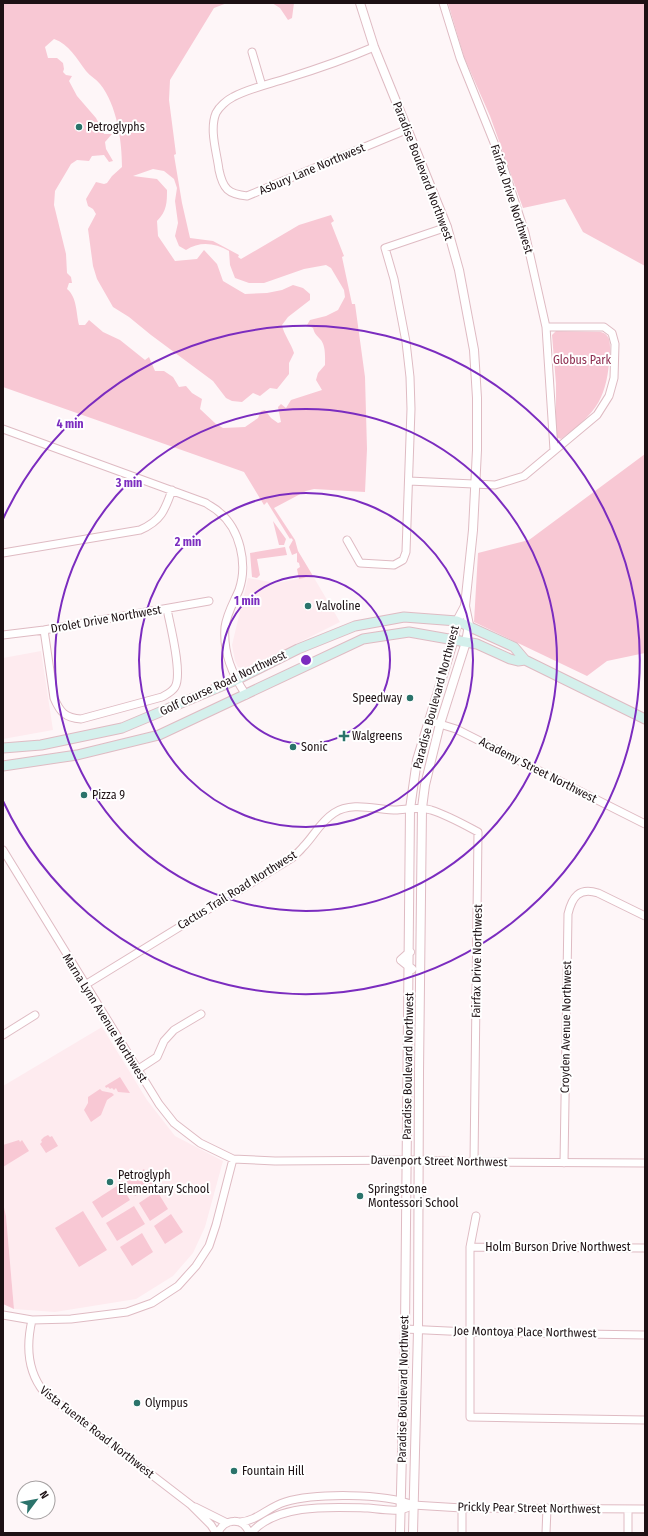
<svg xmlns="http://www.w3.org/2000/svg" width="648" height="1536" viewBox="0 0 648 1536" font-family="'Fira Sans Condensed',sans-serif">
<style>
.built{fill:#feebef}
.green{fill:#f8c8d4;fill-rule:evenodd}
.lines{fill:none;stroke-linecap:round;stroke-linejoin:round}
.minor-casing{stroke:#dfbbc3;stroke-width:9}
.tertiary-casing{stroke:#dfbbc3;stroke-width:10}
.secondary-casing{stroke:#dfbbc3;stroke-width:11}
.minor{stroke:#fff;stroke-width:7}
.tertiary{stroke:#fff;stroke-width:8}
.secondary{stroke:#d4f0ec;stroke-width:9}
.ring{fill:none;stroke:#7b2cbf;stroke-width:2}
.poi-dot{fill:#2b736b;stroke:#fff;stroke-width:1.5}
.labels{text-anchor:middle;stroke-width:4;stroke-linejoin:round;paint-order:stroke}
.poi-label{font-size:12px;fill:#1d1114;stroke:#fff;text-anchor:start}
.street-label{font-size:12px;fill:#1d1114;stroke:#fff}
.park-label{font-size:12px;fill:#8e2e50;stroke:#fff}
.centre{fill:#7b2cbf;stroke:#fff;stroke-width:2}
.ring-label{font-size:12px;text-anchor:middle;font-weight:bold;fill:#7b2cbf;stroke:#fff;stroke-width:4;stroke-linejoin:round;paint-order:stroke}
</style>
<rect width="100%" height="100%" fill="#fef6f8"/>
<path class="built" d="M 313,576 L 340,622 L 246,669 L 238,667 L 235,661 L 232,645 L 248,578 L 276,583 Z
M 41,651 L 53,730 L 3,739 L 3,658 Z
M 102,1027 L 147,1100 L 175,1136 L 223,1161 L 205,1227 L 193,1253 L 173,1276 L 136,1299 L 55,1312 L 14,1309 L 6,1216 L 3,1203 L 3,1086 Z"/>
<path class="green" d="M 3,3 L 227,3 L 214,8 L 170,80 L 169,100 L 176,154 L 174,155 L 182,203 L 190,238 L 213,241 L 239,255 L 238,257 L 241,259 L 299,225 L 331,215 L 334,221 L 331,223 L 344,256 L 342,257 L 352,304 L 355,304 L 365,377 L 367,449 L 365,492 L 314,489 L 306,491 L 274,508 L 295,540 L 298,551 L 313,576 L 299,579 L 297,569 L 300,567 L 299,563 L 297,562 L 297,553 L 292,555 L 289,547 L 293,540 L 291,538 L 290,539 L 267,502 L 264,505 L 244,472 L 3,387 ZM 54,39 C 69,44 77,59 86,71 C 90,76 96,79 100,84 C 117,105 122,141 122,167 L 112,176 L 107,183 L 104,184 L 96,182 L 86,199 L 88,206 L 93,209 L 96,214 L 88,229 L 93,266 L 97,279 L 113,307 L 129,317 L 151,335 L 213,381 L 226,398 L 232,401 L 242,402 L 253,393 L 260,396 L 270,388 L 277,389 L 289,374 L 289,363 L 294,353 C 291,343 284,335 282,325 L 288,317 L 310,300 L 310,294 L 303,288 L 293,285 L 282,290 L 267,293 L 245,294 L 223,281 L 217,264 L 204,250 L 197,259 L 175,261 L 158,236 L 157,221 C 167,211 167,202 167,190 L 157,179 L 133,176 L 153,169 L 164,171 L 174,179 L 177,188 L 175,201 L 178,223 L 175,236 L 179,246 L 186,250 C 200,241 215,243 229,251 L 230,265 L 235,278 L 249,283 L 264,283 L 304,269 L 326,265 L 331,268 L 344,290 L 345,297 L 338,310 L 326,316 L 310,320 L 307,325 L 313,328 C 315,335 316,334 320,339 C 326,345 325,357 325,365 L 318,373 L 316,380 L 322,390 L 291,400 L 286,408 L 281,404 L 278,407 L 281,422 L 278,423 L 271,418 L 265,410 L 261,411 L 258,418 L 245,427 L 223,428 L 216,424 L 200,409 L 202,399 L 192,393 L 186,386 L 179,387 L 173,377 L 164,371 L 155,371 L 149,357 L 145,360 L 120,340 L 103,332 L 89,320 L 85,325 L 79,325 C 76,312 77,297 67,289 L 69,283 L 72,283 L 71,277 L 67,273 L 66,254 L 54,205 L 55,191 L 71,164 L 77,160 L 89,161 L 92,156 L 104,155 L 109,162 L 113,161 L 106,149 L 105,142 L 112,134 L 104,134 L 96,118 L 77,96 L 69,81 L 72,76 L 66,75 L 63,72 L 64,69 L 63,63 L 57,58 L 48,58 L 45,47 Z
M 272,3 L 294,3 L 292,18 L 288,20 L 280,8 Z
M 448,3 L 645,3 L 645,266 L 583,232 L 565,199 L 523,208 L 490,116 L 464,57 Z
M 556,331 L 601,332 C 611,335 610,343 610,352 C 607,398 598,412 561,439 L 556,437 L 556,384 L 552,335 Z
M 645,454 L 645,653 L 607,661 L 587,676 L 474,622 L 478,553 L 529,540 Z
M 273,521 L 286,539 L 284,545 L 279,545 Z
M 285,547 L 287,555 L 257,559 L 260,575 L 257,578 L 252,577 L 250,553 Z
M 120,1077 L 130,1093 L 118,1092 L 116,1088 L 114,1090 L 112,1088 L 110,1089 L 108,1087 L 106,1088 L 105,1086 Z
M 100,1089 L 102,1091 L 112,1093 L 114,1095 L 107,1100 L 101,1115 L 91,1122 L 84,1110 L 88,1103 L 88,1097 Z
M 48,1135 L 50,1137 L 52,1136 L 58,1146 L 46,1153 L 40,1144 L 42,1142 L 41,1140 L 44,1137 Z
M 19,1140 L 20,1142 L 22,1140 L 29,1151 L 3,1167 L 3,1145 Z
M 144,1169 L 154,1185 L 135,1196 L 126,1181 Z
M 120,1184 L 130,1200 L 102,1218 L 92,1202 Z
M 157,1191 L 168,1209 L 150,1221 L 139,1203 Z
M 3,1203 L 6,1216 L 14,1309 L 3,1304 Z
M 134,1206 L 145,1224 L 117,1241 L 106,1223 Z
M 83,1211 L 107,1250 L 79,1267 L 55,1228 Z
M 171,1214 L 183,1232 L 165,1244 L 154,1226 Z
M 142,1233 L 153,1252 L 132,1266 L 120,1247 Z"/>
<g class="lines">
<defs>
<path id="minor" d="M 443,3 L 460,58 L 503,165 L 525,233 L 546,327 L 554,450
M 374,47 C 346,59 317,69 288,78 C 270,84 250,88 233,97 C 227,100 219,107 216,113 C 209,130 217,153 219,170 C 223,189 228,194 247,196 L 408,129
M 252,52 L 262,86
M 3,429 L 206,503 C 210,506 215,508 219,512 C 240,529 248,564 239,590 C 234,602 227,613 225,627 C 223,653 232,674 246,695
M 409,481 L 495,485 L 524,476 L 597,415 L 609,396 L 614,378 L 615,344 L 612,333 L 604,327 L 546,327
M 347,540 L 360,563 L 394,565 L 403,560 L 406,552 L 411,409 L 410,377 L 406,342 L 394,279 L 385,248 L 447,227
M 3,553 L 140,530 C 161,521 165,510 172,490
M 44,630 L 54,698 C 60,712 65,718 81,719 L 162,697 C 167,694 172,692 175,687 C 183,674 170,625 167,609
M 3,635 L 44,630 L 209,601
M 430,721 L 456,729 L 645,824
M 3,850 L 159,1104 L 174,1123 L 200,1143 L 233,1159 L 275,1161 L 418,1160 L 474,1162 L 645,1163
M 85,985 L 292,858 C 296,854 300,851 303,847 C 314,836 320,822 334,813 C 352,801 377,810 397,810 C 408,809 420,807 431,810 C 447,815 463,824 478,832 L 474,1162
M 3,1035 L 35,1015
M 137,1070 L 157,1057 L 164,1041 L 174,1030 L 201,1014
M 564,1163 L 568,914 C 572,897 579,887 598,893 L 645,916
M 476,1216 L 470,1247 L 470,1417 L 645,1420
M 470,1247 L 645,1248
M 3,1315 L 32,1320 L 71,1319 L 127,1312 L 152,1303 L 178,1286 L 196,1266 L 209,1246 L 216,1225 L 233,1159
M 32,1320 C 26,1346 27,1371 44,1392 L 191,1505 L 211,1525 L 216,1533
M 405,1329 L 469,1332 L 645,1335
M 413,1505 L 462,1508 L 645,1509
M 195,1507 L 227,1523
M 462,1508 L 462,1533
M 240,1522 C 257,1521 268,1507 285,1502 C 315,1493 384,1493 413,1505 C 409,1507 403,1510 399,1510 C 389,1511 378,1509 368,1508 C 332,1507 277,1503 251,1533
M 218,1533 C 224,1518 244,1517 249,1533
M 546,1533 L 547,1508
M 628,1533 L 628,1509"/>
<path id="tertiary" d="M 360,3 L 374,47 L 447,227 L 459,270 L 474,350 L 477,398 L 477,450 L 473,530 L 465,606 L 469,625 L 466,642 L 440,724 L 425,785 L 422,808 L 419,1072 L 418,1330 L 413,1533
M 410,952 L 401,960 L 412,969
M 400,1533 L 405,1329 L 410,809 L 417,760 L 454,639 L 457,621 L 465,606"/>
<path id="secondary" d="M 3,748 L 41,745 L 122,728 L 236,680 L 298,649 L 355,626 L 404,617 L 457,621 L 514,647 L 525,660 L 645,719
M 3,766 L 77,755 L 159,735 L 363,639 L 409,632 L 477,644 L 510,659 L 518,661 L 525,660"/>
</defs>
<use href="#minor" class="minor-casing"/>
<use href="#tertiary" class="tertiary-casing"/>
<use href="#secondary" class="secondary-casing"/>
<use href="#minor" class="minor"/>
<use href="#tertiary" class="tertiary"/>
<use href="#secondary" class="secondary"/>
</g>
<g class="ring">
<circle cx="306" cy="660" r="84"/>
<circle cx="306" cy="660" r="167"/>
<circle cx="306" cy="660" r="251"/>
<path d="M3 519A334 334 0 1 1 3 801"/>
</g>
<g class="poi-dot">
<circle cx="79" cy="127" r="4"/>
<circle cx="308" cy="606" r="4"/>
<circle cx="410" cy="698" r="4"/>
<path d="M342 730h4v4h4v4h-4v4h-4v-4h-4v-4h4z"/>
<circle cx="293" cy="747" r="4"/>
<circle cx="84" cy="795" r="4"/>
<circle cx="110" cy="1182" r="4"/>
<circle cx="360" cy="1196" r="4"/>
<circle cx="137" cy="1403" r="4"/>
<circle cx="234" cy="1471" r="4"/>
</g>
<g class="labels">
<g class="poi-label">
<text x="87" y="131">Petroglyphs</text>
<text x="316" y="610">Valvoline</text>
<text x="402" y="702" text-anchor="end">Speedway</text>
<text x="352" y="740">Walgreens</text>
<text x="301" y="751">Sonic</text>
<text x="92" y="799">Pizza 9</text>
<text x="118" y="1179">Petroglyph<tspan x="118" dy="14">Elementary School</tspan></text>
<text x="368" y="1193">Springstone<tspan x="368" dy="14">Montessori School</tspan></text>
<text x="145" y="1407">Olympus</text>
<text x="242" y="1475">Fountain Hill</text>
</g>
<g class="street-label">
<text transform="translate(312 169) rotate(-23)" y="4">Asbury Lane Northwest</text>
<text transform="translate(423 171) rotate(69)" y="4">Paradise Boulevard Northwest</text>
<text transform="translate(512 199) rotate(72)" y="4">Fairfax Drive Northwest</text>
<text transform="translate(106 619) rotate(-10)" y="4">Drolet Drive Northwest</text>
<text transform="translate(223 683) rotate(-25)" y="4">Golf Course Road Northwest</text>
<text transform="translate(436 697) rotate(-75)" y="4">Paradise Boulevard Northwest</text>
<text transform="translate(538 770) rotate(27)" y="4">Academy Street Northwest</text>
<text transform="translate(237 890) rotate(-32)" y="4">Cactus Trail Road Northwest</text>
<text transform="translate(477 961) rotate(-89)" y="4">Fairfax Drive Northwest</text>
<text transform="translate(105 1018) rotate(58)" y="4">Marna Lynn Avenue Northwest</text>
<text transform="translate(566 1027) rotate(-89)" y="4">Croyden Avenue Northwest</text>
<text transform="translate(408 1066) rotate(-89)" y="4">Paradise Boulevard Northwest</text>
<text transform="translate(439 1161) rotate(1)" y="4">Davenport Street Northwest</text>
<text x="558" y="1251">Holm Burson Drive Northwest</text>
<text transform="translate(525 1332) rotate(1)" y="4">Joe Montoya Place Northwest</text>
<text transform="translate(403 1389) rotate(-89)" y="4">Paradise Boulevard Northwest</text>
<text transform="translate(97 1432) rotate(38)" y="4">Vista Fuente Road Northwest</text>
<text transform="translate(529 1508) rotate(1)" y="4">Prickly Pear Street Northwest</text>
</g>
<g class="park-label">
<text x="582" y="364">Globus Park</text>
</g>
</g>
<circle cx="306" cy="660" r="6" class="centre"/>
<g class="ring-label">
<text x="70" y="428">4 min</text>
<text x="129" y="487">3 min</text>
<text x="188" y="546">2 min</text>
<text x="247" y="605">1 min</text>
</g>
<rect width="648" height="1536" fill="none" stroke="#1d1114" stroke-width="8"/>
<g transform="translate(36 1500) rotate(58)"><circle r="19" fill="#ffffff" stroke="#a5a0a1"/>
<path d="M0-3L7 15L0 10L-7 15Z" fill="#2b736b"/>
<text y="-6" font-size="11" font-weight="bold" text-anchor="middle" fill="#1d1114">N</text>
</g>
</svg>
